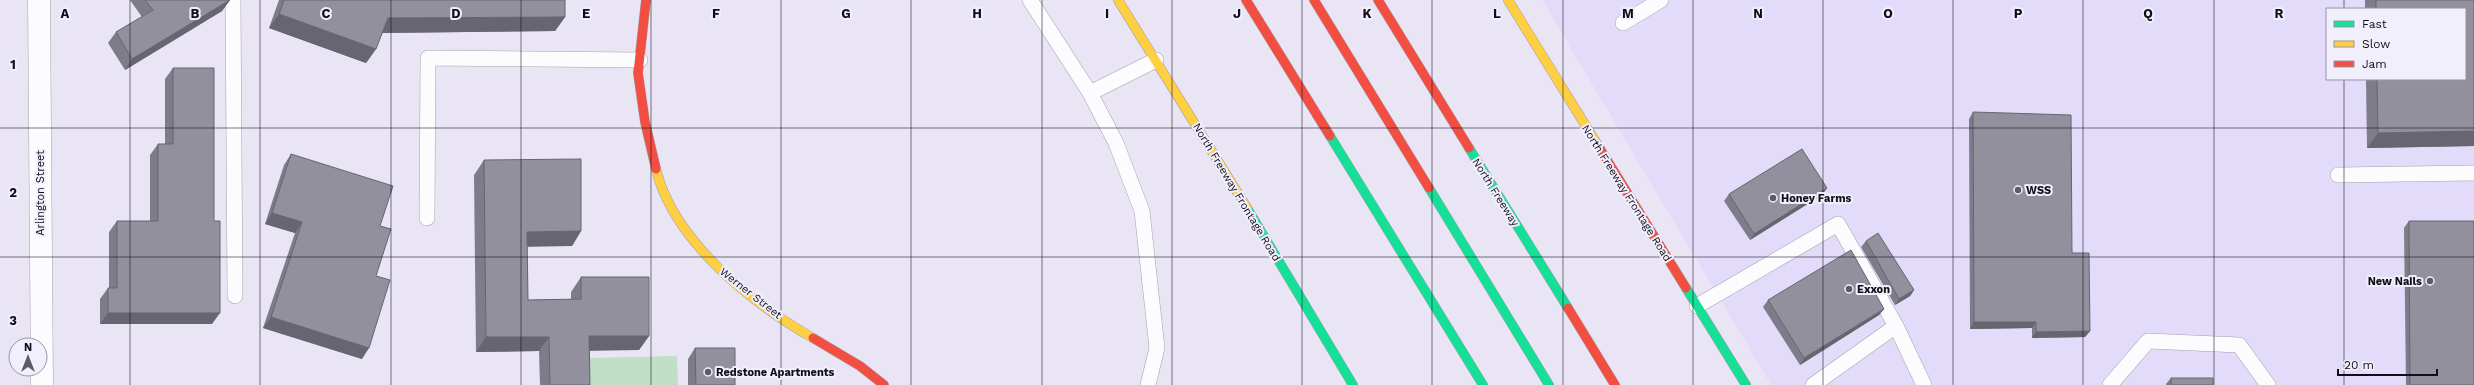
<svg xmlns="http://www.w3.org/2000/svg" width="2474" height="385" viewBox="0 0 2474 385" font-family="'Work Sans',sans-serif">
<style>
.built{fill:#e3dbfa;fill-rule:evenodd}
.green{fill:#c1dfc6}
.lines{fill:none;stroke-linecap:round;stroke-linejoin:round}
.lane-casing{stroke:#a4a0ac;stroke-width:16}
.street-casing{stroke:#a4a0ac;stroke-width:23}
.fast-casing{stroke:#a4a0ac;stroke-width:10}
.slow-casing{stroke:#a4a0ac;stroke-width:10}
.jam-casing{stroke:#a4a0ac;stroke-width:10}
.lane{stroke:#fcfbfe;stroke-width:15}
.street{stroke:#fcfbfe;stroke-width:22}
.fast{stroke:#16e098;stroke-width:9}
.slow{stroke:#ffcf43;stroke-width:9}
.jam{stroke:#f24e42;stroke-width:9}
.wall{fill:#7e7c88}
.shaded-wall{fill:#67656f}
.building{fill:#93909e;stroke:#67656f}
.grid{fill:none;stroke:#110d19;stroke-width:1;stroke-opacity:0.55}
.poi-dot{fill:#5d5966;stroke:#f2effd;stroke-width:1.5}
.labels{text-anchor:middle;stroke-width:4;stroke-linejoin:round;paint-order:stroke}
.poi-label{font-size:11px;font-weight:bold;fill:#110d19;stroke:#f2effd;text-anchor:start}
.street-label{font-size:11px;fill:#110d19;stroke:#f2effd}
.grid-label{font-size:13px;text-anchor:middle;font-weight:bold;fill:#110d19;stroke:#f2effd;stroke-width:4;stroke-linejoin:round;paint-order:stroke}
</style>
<rect width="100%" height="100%" fill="#eae5f5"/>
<path class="built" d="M 1542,0 L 2474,0 L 2474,385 L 1771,385 ZM 2327,9 L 2465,9 L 2465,79 L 2327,79 Z"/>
<path class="green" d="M 677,356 L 678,385 L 587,385 L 586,358 Z"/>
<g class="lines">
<defs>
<path id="lane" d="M 233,0 L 235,296
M 1030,0 L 1090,93 L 1116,143 L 1142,211 L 1157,348 L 1148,385
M 1623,23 L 1661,0
M 1090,93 L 1156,60
M 2338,175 L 2474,173
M 427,218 L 428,58 L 640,60
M 1697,306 L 1838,224 L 1896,326 L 1924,385
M 1813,385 L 1896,326
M 2110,385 L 2148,341 L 2239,345 L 2268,385"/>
<path id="street" d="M 39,0 L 42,385"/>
<path id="fast" d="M 1330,136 L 1483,385
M 1469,148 L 1568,308
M 1429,188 L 1549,385
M 1247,208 L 1353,385
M 1686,288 L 1746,385"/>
<path id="slow" d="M 1118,0 L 1247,208
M 1508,0 L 1597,144
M 656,169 C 673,240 751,303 813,338"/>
<path id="jam" d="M 646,0 L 638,73 L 645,122 L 656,169
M 1246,0 L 1330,136
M 1314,0 L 1429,188
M 1378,0 L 1469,148
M 1597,144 L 1686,288
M 1568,308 L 1615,385
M 813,338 L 860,366 L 884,385"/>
</defs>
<use href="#lane" class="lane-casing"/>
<use href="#street" class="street-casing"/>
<use href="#fast" class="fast-casing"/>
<use href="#slow" class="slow-casing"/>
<use href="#jam" class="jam-casing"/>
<use href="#lane" class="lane"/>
<use href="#street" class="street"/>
<use href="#fast" class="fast"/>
<use href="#slow" class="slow"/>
<use href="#jam" class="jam"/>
</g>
<path class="wall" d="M 130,0 L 230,0 L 222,11 L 125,70 L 108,43 L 116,32 L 142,17 Z
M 279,0 L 565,0 L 565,17 L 555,31 L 382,33 L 376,49 L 366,63 L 269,28 Z
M 2365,0 L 2474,0 L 2474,146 L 2367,148 L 2366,79 L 2465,79 L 2465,9 L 2365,9 Z
M 173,68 L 212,324 L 100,324 L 100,299 L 108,288 L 109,288 L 109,232 L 117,221 L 150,221 L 150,155 L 158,144 L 165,144 L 165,79 Z
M 1973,112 L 2072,253 L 2090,331 L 2085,337 L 2032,338 L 2032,328 L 1970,329 L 1969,119 Z
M 291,154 L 380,226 L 376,276 L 362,359 L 263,328 L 295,233 L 265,224 L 284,165 Z
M 484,160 L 581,231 L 572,246 L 527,246 L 528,300 L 571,299 L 571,292 L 581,277 L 649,336 L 639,350 L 590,350 L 590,385 L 540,385 L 539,351 L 476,352 L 474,175 Z
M 1827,188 L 1822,195 L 1750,240 L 1724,201 L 1729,194 Z
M 2409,221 L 2474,385 L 2406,385 L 2404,228 Z
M 1866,241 L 1914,290 L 1910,296 L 1895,305 L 1861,247 Z
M 1768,300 L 1884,309 L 1879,315 L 1800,365 L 1763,307 Z
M 695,348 L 735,385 L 688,385 L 688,359 Z
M 2171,378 L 2213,385 L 2166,385 L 2166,384 Z"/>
<path class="shaded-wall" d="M 230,0 L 222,11 L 125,70 L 132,59 Z
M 279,14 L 376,49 L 366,63 L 269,28 Z
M 565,17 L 555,31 L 378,33 L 388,18 Z
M 2474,131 L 2474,146 L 2367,148 L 2378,133 Z
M 1827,188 L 1822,195 L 1750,240 L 1754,234 Z
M 272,213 L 302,222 L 295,233 L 265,224 Z
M 581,231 L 572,246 L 517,247 L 527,232 Z
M 1914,290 L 1910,296 L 1895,305 L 1899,299 Z
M 1884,309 L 1879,315 L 1800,365 L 1804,358 Z
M 108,313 L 220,313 L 212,324 L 100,324 Z
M 271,317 L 369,348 L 362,359 L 263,328 Z
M 1974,322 L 2036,322 L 2032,328 L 1970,329 Z
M 2090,331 L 2085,337 L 2032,338 L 2036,332 Z
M 589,336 L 649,336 L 639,350 L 579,351 Z
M 486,337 L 549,337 L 539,351 L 476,352 Z"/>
<path class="building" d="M 145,0 L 230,0 L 132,59 L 116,32 L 153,10 Z
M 284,0 L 565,0 L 565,17 L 388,18 L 376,49 L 279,14 Z
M 2376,0 L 2474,0 L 2474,131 L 2378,133 L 2377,79 L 2465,79 L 2465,9 L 2376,9 Z
M 173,68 L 214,68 L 214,221 L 220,221 L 220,313 L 108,313 L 108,288 L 117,288 L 117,221 L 158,221 L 158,144 L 173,144 Z
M 1973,112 L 2071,115 L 2072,253 L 2089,253 L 2090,331 L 2036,332 L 2036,322 L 1974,322 Z
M 1802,149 L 1827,188 L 1754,234 L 1729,194 Z
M 291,154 L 393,186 L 380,226 L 391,229 L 376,276 L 390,280 L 369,348 L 271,317 L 302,222 L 272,213 Z
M 581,159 L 581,231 L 527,232 L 528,300 L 581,299 L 581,277 L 649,277 L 649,336 L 589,336 L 590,385 L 550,385 L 549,337 L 486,337 L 484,160 Z
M 2409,221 L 2474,221 L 2474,385 L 2410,385 Z
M 1878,233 L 1914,290 L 1899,299 L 1866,241 Z
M 1851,250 L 1884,309 L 1804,358 L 1768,300 Z
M 695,348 L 735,348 L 735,385 L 696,385 Z
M 2171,378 L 2213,378 L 2213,385 L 2171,385 Z"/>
<path class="grid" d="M 130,0 L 130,385M 260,0 L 260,385M 391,0 L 391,385M 521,0 L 521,385M 651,0 L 651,385M 781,0 L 781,385M 911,0 L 911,385M 1042,0 L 1042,385M 1172,0 L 1172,385M 1302,0 L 1302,385M 1432,0 L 1432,385M 1563,0 L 1563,385M 1693,0 L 1693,385M 1823,0 L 1823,385M 1953,0 L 1953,385M 2083,0 L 2083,385M 2214,0 L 2214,385M 2344,0 L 2344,9M 2344,79 L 2344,385M 0,128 L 2474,128M 0,257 L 2474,257"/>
<g class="poi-dot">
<circle cx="2018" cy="190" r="4"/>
<circle cx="1773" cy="198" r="4"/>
<circle cx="2430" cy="281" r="4"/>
<circle cx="1849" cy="289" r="4"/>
<circle cx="708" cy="372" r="4"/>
</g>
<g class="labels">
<g class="poi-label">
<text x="2026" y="194">WSS</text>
<text x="1781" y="202">Honey Farms</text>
<text x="2422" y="285" text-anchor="end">New Nails</text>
<text x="1857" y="293">Exxon</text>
<text x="716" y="376">Redstone Apartments</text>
</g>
<g class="street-label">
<text transform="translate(1237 192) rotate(59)" y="4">North Freeway Frontage Road</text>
<text transform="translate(1496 192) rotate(58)" y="4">North Freeway</text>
<text transform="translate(40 193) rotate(-90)" y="4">Arlington Street</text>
<text transform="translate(1627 193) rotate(58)" y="4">North Freeway Frontage Road</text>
<text transform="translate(751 293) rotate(38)" y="4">Werner Street</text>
</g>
</g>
<g class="grid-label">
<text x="65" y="18">A</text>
<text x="195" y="18">B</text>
<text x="326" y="18">C</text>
<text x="456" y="18">D</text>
<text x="586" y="18">E</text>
<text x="716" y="18">F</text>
<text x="846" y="18">G</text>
<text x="977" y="18">H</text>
<text x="1107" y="18">I</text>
<text x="1237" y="18">J</text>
<text x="1367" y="18">K</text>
<text x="1497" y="18">L</text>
<text x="1628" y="18">M</text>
<text x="1758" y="18">N</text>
<text x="1888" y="18">O</text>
<text x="2018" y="18">P</text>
<text x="2148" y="18">Q</text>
<text x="2279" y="18">R</text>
<text x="13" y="69">1</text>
<text x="13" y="197">2</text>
<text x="13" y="325">3</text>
</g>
<rect x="2326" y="8" width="140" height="72" fill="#f2effd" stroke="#9895a2"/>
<rect x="2334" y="21" width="20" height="6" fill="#16e098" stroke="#9895a2"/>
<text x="2362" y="28" font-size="12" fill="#110d19">Fast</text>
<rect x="2334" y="41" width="20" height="6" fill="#ffcf43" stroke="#9895a2"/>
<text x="2362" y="48" font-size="12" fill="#110d19">Slow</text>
<rect x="2334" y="61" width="20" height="6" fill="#f24e42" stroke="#9895a2"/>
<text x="2362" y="68" font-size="12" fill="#110d19">Jam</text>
<g transform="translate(28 357)"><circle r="19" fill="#f2effd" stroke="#9895a2"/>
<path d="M0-3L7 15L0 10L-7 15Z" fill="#5d5966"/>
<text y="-6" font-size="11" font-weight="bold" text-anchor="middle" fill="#110d19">N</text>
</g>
<path d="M2338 369v6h99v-6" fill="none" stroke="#110d19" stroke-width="2"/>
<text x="2344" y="369" font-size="12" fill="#110d19" stroke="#f2effd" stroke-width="3" paint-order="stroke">20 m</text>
</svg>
